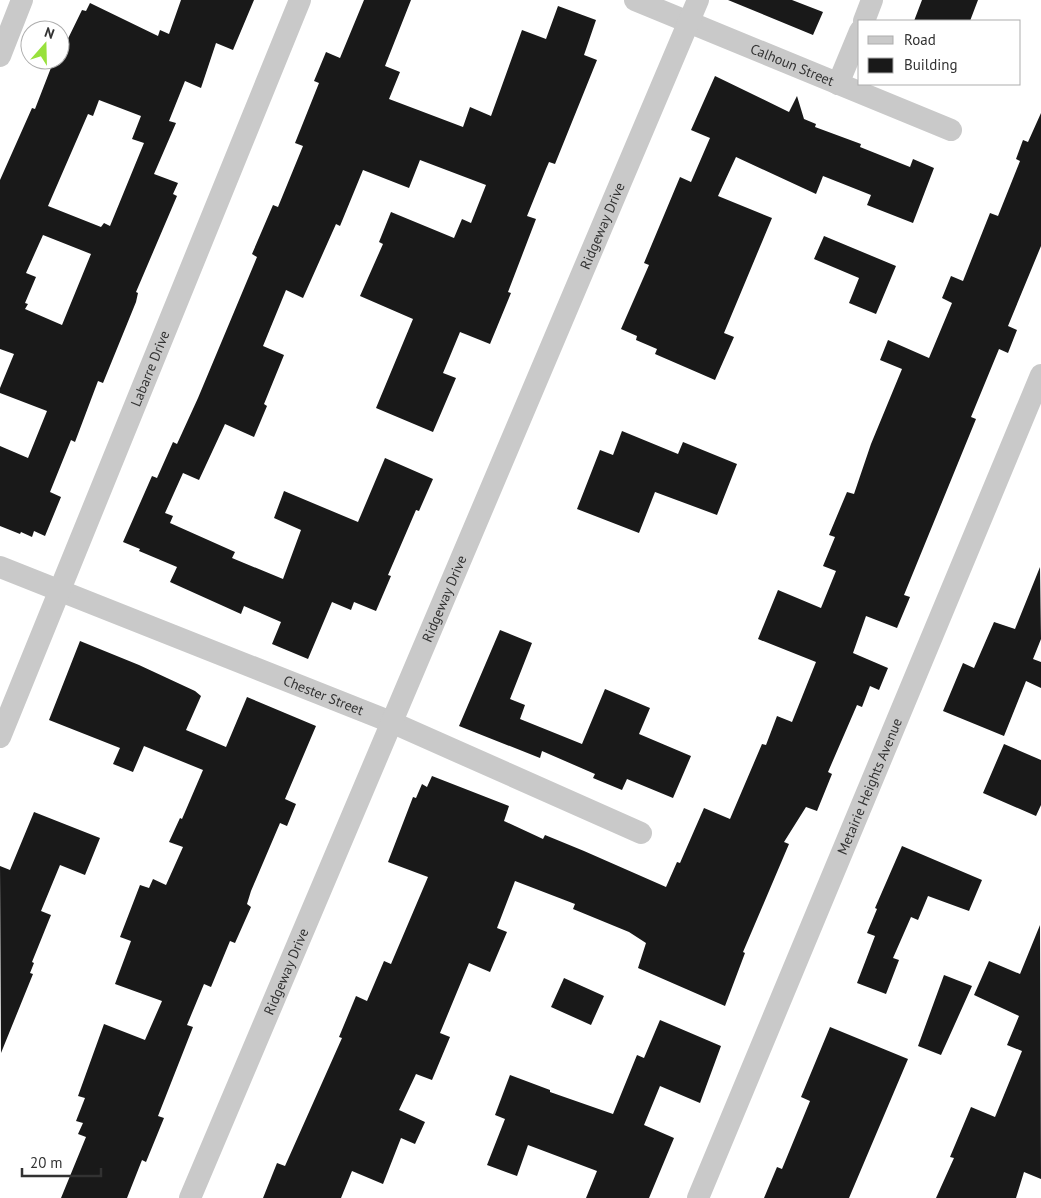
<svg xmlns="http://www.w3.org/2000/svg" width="1041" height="1198" viewBox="0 0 1041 1198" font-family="'PT Sans',sans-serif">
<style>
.building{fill:#191919;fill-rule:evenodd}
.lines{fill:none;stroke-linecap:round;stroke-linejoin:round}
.street{stroke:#c9c9c9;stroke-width:22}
.labels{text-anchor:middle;stroke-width:5;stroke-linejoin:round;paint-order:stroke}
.street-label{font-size:14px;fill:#323232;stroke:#fff}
</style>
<rect width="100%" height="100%" fill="#fff"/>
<path class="building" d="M 181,0 L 254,0 L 233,50 L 216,43 L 201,88 L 185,81 L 169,121 L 176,123 L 154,174 L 178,183 L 173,194 L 177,196 L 136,292 L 138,293 L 136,302 L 103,383 L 98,381 L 75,442 L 71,440 L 50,492 L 61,497 L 45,536 L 34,531 L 32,537 L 21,532 L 20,534 L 0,526 L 0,446 L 28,458 L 47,411 L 0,393 L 0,388 L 14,354 L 0,349 L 0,180 L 32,108 L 35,109 L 54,60 L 60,60 L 60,55 L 82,10 L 86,11 L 90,3 L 158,36 L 160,30 L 169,34 ZM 99,100 L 141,116 L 132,139 L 144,143 L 110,226 L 104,223 L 101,227 L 48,206 L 88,114 L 93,116 ZM 43,235 L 91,254 L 62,325 L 25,309 L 28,304 L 25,303 L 36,277 L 26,273 Z
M 364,0 L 411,0 L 385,66 L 400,72 L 389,99 L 463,127 L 470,107 L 491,116 L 522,30 L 546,39 L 558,6 L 596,20 L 584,55 L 597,60 L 555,164 L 549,162 L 546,169 L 527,216 L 536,219 L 508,292 L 511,293 L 490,344 L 460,332 L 443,373 L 456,378 L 433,432 L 376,408 L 413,319 L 360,296 L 383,244 L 379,242 L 391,212 L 454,238 L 462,219 L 471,223 L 486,185 L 420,160 L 409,188 L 363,170 L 340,226 L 336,224 L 303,298 L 286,290 L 263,346 L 284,355 L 264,404 L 267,406 L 254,437 L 225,424 L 199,480 L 183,473 L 165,513 L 173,516 L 170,523 L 235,552 L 232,558 L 283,579 L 301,530 L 274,518 L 284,491 L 358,522 L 385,458 L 433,479 L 419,511 L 416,510 L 388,575 L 391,576 L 376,611 L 354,602 L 351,610 L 332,602 L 308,659 L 272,644 L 281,622 L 244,606 L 241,614 L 170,582 L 177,567 L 139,551 L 140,549 L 123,542 L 152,476 L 157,478 L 173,442 L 177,444 L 198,398 L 257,257 L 252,254 L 273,205 L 278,207 L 303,146 L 295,143 L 319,83 L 314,81 L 326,52 L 340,58 Z
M 728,0 L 792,0 L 823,12 L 813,35 Z
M 922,0 L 978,0 L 970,21 L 914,21 Z
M 715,76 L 789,112 L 797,96 L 804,119 L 816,124 L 815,127 L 861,144 L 860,147 L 910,167 L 913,159 L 934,168 L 913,223 L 867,205 L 871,195 L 823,176 L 816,194 L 736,157 L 718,196 L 772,218 L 724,333 L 734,337 L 715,380 L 655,354 L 657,349 L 636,340 L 637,336 L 621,329 L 649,265 L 644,263 L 680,177 L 691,182 L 710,138 L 691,130 Z
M 1041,113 L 1041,246 L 1008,326 L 1017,330 L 1008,353 L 999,349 L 971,417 L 976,419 L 904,595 L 910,597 L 897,628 L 866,616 L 853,653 L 888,668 L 879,690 L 870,686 L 862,707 L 857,705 L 828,772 L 832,774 L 817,811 L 806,807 L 784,842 L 789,844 L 743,952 L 745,953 L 725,1006 L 638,968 L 646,943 L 629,932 L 573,909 L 575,904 L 515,881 L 497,928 L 507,932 L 490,972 L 469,963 L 440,1033 L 450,1037 L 432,1080 L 416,1074 L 399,1110 L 425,1122 L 415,1144 L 401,1138 L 383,1184 L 352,1171 L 341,1198 L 263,1198 L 277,1163 L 285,1166 L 342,1038 L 339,1037 L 356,996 L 367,1001 L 384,961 L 391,964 L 428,877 L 388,862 L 413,797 L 416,798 L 422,784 L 427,787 L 432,776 L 509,806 L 504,821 L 543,839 L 545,835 L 584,851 L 666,887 L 677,862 L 680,863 L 704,808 L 730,819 L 762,744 L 766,745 L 777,716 L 792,722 L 816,662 L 758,639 L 778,590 L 821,608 L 836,571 L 823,566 L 835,537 L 829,535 L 847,492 L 854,494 L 871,444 L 902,369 L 880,360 L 888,340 L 929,358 L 952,303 L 942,298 L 951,276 L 963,281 L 990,213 L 998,216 L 1020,161 L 1016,159 L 1023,140 L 1028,142 Z
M 824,236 L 896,266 L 876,314 L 849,303 L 859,278 L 814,259 Z
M 622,431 L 678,454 L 683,442 L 737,464 L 717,515 L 655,492 L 639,533 L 577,509 L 600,450 L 613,455 Z
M 1040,567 L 1041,639 L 1033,659 L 1041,662 L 1041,688 L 1026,681 L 1004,736 L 943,711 L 963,663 L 974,668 L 994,622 L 1015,629 Z
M 500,630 L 532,643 L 510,699 L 525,705 L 520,719 L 582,744 L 605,689 L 650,708 L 639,734 L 691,756 L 673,798 L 627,779 L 622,790 L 593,778 L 595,774 L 542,751 L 540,758 L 459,726 Z
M 80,641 L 139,665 L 195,691 L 201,696 L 186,730 L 226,747 L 247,697 L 316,726 L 285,799 L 296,804 L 287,826 L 280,823 L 251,891 L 247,904 L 251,907 L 235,943 L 230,941 L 211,987 L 204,984 L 187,1025 L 193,1027 L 158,1116 L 164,1118 L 146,1162 L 142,1160 L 127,1198 L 61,1198 L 86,1137 L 78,1134 L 83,1123 L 76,1121 L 85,1098 L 78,1096 L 104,1024 L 145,1040 L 162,1001 L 115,984 L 131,941 L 120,937 L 140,885 L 149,888 L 153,879 L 166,885 L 183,847 L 169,842 L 180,818 L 182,819 L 203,770 L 144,746 L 133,772 L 113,764 L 120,748 L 49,720 Z
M 1004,744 L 1041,760 L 1041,805 L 1036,816 L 983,793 Z
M 34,812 L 100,838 L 85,875 L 60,865 L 41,911 L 51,915 L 32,962 L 34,963 L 30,973 L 33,974 L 1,1053 L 0,866 L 10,870 Z
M 902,846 L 982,880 L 969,911 L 928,896 L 918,920 L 911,917 L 893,958 L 899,960 L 886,994 L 857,983 L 875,936 L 867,933 L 877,909 L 875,908 Z
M 1040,925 L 1041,1179 L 1024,1172 L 1016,1198 L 936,1198 L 954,1158 L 950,1157 L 971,1107 L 995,1117 L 1022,1051 L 1007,1045 L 1019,1016 L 974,995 L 989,961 L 1020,974 Z
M 944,975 L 972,986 L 941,1055 L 918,1046 Z
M 564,978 L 604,996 L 591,1025 L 551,1007 Z
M 660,1020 L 721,1046 L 700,1103 L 660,1086 L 644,1125 L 674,1138 L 649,1198 L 586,1198 L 597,1171 L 528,1145 L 517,1176 L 487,1165 L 505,1119 L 495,1115 L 510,1075 L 550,1090 L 550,1092 L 613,1114 L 637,1055 L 644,1058 Z
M 830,1027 L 908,1059 L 849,1198 L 764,1198 L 777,1167 L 782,1169 L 810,1101 L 801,1097 Z"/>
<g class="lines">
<g class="street">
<path id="s1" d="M 635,0 L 951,130"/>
<path d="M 864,21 L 872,0"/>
<path d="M 0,56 L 22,0"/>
<path d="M 838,84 L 860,31"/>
<path id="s2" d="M 0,567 L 391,722 L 641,833"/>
<path id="s3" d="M 0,737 L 300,0"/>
<path id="s4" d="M 190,1198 L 698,0"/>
<path id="s5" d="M 698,1198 L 1041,375"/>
</g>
</g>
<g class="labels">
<g class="street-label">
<text dy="5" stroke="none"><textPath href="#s1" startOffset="170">Calhoun Street</textPath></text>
<text dy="5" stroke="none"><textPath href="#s4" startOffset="1056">Ridgeway Drive</textPath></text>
<text dy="5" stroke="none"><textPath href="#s3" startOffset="398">Labarre Drive</textPath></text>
<text dy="5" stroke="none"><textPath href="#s4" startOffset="651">Ridgeway Drive</textPath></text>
<text dy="5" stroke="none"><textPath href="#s2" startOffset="348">Chester Street</textPath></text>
<text dy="5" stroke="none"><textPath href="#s5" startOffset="446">Metairie Heights Avenue</textPath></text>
<text dy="5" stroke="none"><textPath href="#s4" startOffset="246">Ridgeway Drive</textPath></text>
</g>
</g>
<rect x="858" y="20" width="162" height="65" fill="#ffffff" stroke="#adadad"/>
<rect x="868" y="36" width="25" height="8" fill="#c9c9c9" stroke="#adadad"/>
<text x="904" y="45" font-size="15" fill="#323232">Road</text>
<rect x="868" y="58" width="25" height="15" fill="#191919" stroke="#adadad"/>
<text x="904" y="70" font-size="15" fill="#323232">Building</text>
<g transform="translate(45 45) rotate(20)"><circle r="24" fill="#ffffff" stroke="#adadad"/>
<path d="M0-4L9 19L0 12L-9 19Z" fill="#98e13c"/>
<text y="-8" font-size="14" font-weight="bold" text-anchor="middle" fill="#323232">N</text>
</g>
<path d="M22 1168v8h79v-8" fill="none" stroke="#323232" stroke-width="2.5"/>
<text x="30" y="1168" font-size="15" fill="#323232" stroke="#ffffff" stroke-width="4" paint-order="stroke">20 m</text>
</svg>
